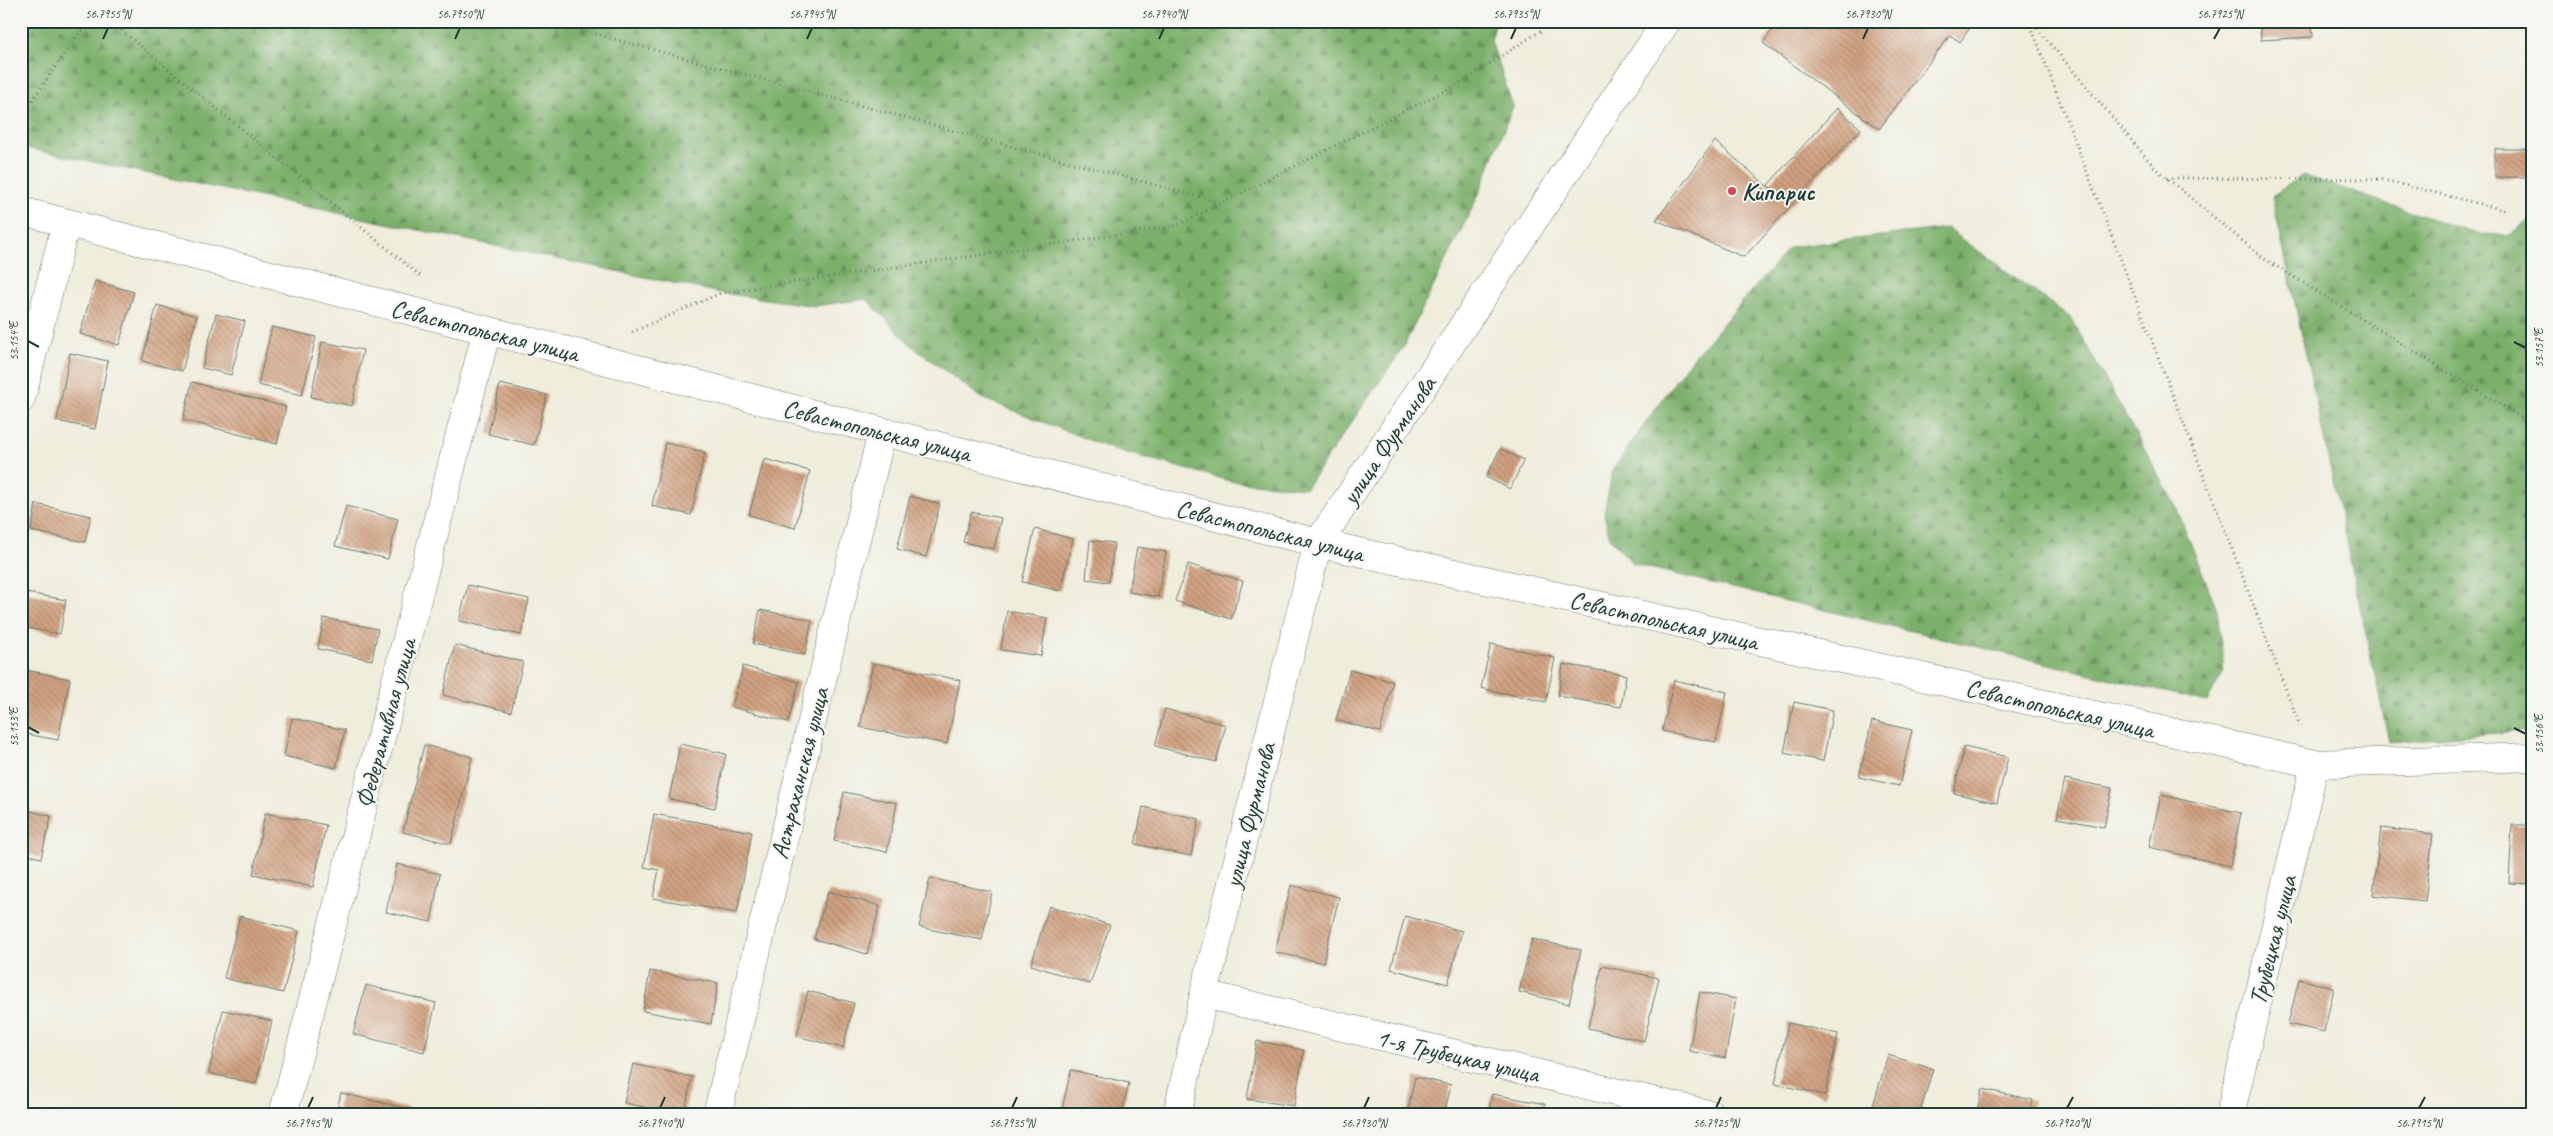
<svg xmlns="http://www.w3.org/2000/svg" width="2553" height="1136" viewBox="0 0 2553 1136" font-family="Caveat,sans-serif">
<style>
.forest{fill:url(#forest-firs);stroke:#4e7650}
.building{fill:url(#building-back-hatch)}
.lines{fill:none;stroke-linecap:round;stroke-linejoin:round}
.minor-casing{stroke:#687b6e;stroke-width:29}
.path{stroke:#687b6e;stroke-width:3;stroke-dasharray:1 4;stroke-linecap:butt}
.minor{stroke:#fff;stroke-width:28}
.ticks{fill:none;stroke:#1f3d34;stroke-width:2}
.poi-dot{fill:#d1495b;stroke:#f6f6f2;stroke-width:2}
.labels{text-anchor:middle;stroke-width:4;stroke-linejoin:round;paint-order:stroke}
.poi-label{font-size:25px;font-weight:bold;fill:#1f3d34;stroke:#f6f6f2;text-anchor:start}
.street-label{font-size:25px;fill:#1f3d34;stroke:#f6f6f2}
.neatline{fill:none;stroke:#1f3d34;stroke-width:2}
.ticks-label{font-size:12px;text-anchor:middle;fill:#1f3d34}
</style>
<defs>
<pattern id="forest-firs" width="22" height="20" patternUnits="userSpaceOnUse" patternTransform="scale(1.25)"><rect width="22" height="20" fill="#7cb06b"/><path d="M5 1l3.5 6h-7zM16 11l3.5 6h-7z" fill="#659059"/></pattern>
<pattern id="building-back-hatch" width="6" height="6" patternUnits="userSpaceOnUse" patternTransform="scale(1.25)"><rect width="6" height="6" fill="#d1a180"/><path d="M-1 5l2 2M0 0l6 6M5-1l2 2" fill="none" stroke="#a9846a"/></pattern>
</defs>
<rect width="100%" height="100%" fill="#f6f6f2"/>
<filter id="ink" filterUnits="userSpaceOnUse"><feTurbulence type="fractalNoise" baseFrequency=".02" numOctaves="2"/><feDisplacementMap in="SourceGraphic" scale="10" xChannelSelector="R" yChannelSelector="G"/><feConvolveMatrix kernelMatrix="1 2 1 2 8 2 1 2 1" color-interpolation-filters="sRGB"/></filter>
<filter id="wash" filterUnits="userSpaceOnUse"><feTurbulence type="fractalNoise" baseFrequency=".0096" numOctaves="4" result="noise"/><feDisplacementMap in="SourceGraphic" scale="20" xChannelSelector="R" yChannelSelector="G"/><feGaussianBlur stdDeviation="1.12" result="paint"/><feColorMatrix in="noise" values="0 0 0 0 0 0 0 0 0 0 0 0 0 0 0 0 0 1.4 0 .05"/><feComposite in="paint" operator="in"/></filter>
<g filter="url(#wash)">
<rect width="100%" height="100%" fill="#efeddb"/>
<path class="forest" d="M 21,21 L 1496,21 L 1491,41 L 1513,106 L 1479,194 L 1403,348 L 1306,488 L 1230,481 L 1109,448 L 982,398 L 913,347 L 866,299 L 815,306 L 721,293 L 21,147 Z
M 2303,175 L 2476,234 L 2510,235 L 2532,219 L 2532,730 L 2389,742 L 2272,196 Z
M 1947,228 L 2071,318 L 2175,504 L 2217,609 L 2224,671 L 2207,702 L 1633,564 L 1610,538 L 1604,514 L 1613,469 L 1686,366 L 1790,247 Z"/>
<g id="blocks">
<path class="building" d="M 1779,21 L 1975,21 L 1960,42 L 1950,35 L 1879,129 L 1763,43 Z
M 2260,21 L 2312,21 L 2313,37 L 2261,40 Z
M 1837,108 L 1861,129 L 1744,257 L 1656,220 L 1715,141 L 1775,193 L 1768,185 Z
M 2495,149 L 2532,149 L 2532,177 L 2495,177 Z
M 95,281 L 134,292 L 119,345 L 80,334 Z
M 157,305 L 197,316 L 182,371 L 142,361 Z
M 216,314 L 245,321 L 231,375 L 202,368 Z
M 272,327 L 316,337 L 302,395 L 258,385 Z
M 322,342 L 363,350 L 352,406 L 311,397 Z
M 70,353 L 108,361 L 95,429 L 57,421 Z
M 192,382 L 286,407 L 277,444 L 183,420 Z
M 500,384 L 547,395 L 534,445 L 488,434 Z
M 665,443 L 705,452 L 691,515 L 652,506 Z
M 1500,449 L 1524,460 L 1510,489 L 1486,477 Z
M 764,459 L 810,471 L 795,528 L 749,515 Z
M 910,496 L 940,504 L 926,557 L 897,549 Z
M 36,504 L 91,516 L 85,542 L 31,531 Z
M 346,506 L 398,519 L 388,559 L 335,546 Z
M 971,512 L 1001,518 L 994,549 L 963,542 Z
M 1035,529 L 1073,539 L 1060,591 L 1022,582 Z
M 1090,540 L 1114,543 L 1109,582 L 1086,579 Z
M 1137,547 L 1166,552 L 1158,597 L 1129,592 Z
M 1188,564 L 1243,581 L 1231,619 L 1175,601 Z
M 468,585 L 529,599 L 521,635 L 459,621 Z
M 21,592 L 66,600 L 60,634 L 21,627 Z
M 760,610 L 812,620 L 805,655 L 753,644 Z
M 1007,611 L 1047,618 L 1041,656 L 1001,650 Z
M 324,618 L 378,629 L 372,660 L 318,649 Z
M 1491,644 L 1555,658 L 1546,702 L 1481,688 Z
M 455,645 L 523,662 L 511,712 L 443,695 Z
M 873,663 L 960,680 L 947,744 L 860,727 Z
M 1563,664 L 1626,675 L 1621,707 L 1558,696 Z
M 743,666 L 799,682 L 788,722 L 732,707 Z
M 21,669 L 70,679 L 58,740 L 21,733 Z
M 1350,670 L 1393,682 L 1380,732 L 1336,720 Z
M 1674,680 L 1727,692 L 1716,742 L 1662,731 Z
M 1794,702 L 1833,710 L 1823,761 L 1784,753 Z
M 1165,709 L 1226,725 L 1216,762 L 1155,746 Z
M 292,718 L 345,730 L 336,768 L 284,756 Z
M 1872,721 L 1912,730 L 1899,786 L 1859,777 Z
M 680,744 L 726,754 L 715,808 L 669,799 Z
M 424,745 L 472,757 L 451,844 L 403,832 Z
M 1964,747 L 2008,757 L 1997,803 L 1954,793 Z
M 2065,779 L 2112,788 L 2104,827 L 2057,818 Z
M 844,792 L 897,803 L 887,852 L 834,841 Z
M 2161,795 L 2241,813 L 2230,866 L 2149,847 Z
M 1143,807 L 1199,819 L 1191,856 L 1135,844 Z
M 21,809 L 51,816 L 41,858 L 21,853 Z
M 265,813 L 326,825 L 313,887 L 253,874 Z
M 654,814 L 752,832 L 737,913 L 653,898 L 659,870 L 644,867 Z
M 2512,825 L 2532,825 L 2532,884 L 2509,883 Z
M 2381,828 L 2433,834 L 2425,901 L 2373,895 Z
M 397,864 L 440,874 L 431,922 L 386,912 Z
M 930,878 L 992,892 L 982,940 L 919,927 Z
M 1291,885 L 1339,897 L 1323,963 L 1275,952 Z
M 828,891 L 880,906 L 867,954 L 814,939 Z
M 1049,906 L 1110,925 L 1090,984 L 1031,965 Z
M 240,916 L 299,931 L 283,993 L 224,978 Z
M 1405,916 L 1462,931 L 1448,984 L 1391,969 Z
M 1532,939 L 1581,950 L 1569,1004 L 1519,992 Z
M 1602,966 L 1659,978 L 1644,1041 L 1588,1028 Z
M 650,971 L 718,983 L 711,1024 L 643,1011 Z
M 2299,979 L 2334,988 L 2324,1032 L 2288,1024 Z
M 366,985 L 436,1003 L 424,1052 L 353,1034 Z
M 808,991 L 854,1003 L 843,1048 L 797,1036 Z
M 1700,992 L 1736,999 L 1725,1058 L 1689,1051 Z
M 223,1010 L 272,1021 L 256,1084 L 209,1073 Z
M 1788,1023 L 1838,1034 L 1825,1095 L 1775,1084 Z
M 1257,1041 L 1304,1050 L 1294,1106 L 1247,1099 Z
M 1888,1055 L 1933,1069 L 1919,1115 L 1901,1115 L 1873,1106 Z
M 633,1064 L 692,1077 L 684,1115 L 624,1103 Z
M 1071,1070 L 1129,1083 L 1121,1115 L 1088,1115 L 1062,1109 Z
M 1415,1077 L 1451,1085 L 1444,1115 L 1407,1115 Z
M 1982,1089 L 2033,1100 L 2030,1115 L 1976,1115 Z
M 341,1093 L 421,1112 L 421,1115 L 336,1115 Z
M 1492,1094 L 1545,1104 L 1543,1115 L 1488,1115 Z"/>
</g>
</g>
<g filter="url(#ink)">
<use href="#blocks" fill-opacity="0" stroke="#687b6e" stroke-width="1"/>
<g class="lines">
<defs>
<path id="minor" d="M 21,211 L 1318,543 L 2315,764 L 2532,757
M 21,399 L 66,223
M 1204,994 L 1712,1115
M 283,1115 L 487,330
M 717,1115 L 882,432
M 1177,1115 L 1204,994 L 1318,543 L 1667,21
M 2230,1115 L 2315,764"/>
</defs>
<use href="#minor" class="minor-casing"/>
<path class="path" d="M 110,21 L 423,278
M 547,21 L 1222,203
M 2029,21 L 2300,726
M 2031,21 L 2156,169 L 2263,258 L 2532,424
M 21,117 L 76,37 L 91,21
M 2167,178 L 2380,179 L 2508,211
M 632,332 L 721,293 L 1176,226 L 1458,84 L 1556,21"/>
<use href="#minor" class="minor"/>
</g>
</g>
<path class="ticks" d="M 103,39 L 108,28M 455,39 L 460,28M 807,39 L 812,28M 1159,39 L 1164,28M 1511,39 L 1516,28M 1863,39 L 1868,28M 2214,39 L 2220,28M 28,341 L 39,347M 2514,342 L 2526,348M 28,727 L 39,733M 2514,728 L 2526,734M 308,1108 L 313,1097M 660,1108 L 665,1097M 1012,1108 L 1017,1097M 1364,1108 L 1369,1097M 1716,1108 L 1721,1097M 2067,1108 L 2073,1097M 2419,1108 L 2425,1097"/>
<circle class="poi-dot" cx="1732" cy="191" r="5"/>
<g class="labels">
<g class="poi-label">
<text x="1742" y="200">Кипарис</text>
</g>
<g class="street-label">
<text transform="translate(485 330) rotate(14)" y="9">Севастопольская улица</text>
<text transform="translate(877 430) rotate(14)" y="9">Севастопольская улица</text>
<text transform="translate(1388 440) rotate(-56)" y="9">улица Фурманова</text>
<text transform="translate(1270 530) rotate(14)" y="9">Севастопольская улица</text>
<text transform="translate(1664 620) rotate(13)" y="9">Севастопольская улица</text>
<text transform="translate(2060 708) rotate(13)" y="9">Севастопольская улица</text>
<text transform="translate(385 723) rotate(-75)" y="9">Федеративная улица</text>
<text transform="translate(799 773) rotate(-76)" y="9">Астраханская улица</text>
<text transform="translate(1249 815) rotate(-76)" y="9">улица Фурманова</text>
<text transform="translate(2272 940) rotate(-76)" y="9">Трубецкая улица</text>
<text transform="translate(1458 1055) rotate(13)" y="9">1-я Трубецкая улица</text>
</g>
</g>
<rect width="2553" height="1136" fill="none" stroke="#f6f6f2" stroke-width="55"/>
<rect x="28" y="28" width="2498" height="1080" class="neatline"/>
<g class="ticks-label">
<text x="108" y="18">56.7955°N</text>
<text x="460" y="18">56.7950°N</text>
<text x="812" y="18">56.7945°N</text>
<text x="1164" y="18">56.7940°N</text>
<text x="1516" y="18">56.7935°N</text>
<text x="1868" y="18">56.7930°N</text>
<text x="2220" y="18">56.7925°N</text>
<text transform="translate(14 341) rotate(-90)" y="4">53.154°E</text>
<text transform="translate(2539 348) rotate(-90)" y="4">53.157°E</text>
<text transform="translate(14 727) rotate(-90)" y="4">53.153°E</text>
<text transform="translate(2539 734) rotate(-90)" y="4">53.156°E</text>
<text x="308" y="1127">56.7945°N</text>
<text x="660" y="1127">56.7940°N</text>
<text x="1012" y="1127">56.7935°N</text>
<text x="1364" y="1127">56.7930°N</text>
<text x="1716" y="1127">56.7925°N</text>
<text x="2067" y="1127">56.7920°N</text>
<text x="2419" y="1127">56.7915°N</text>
</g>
</svg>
